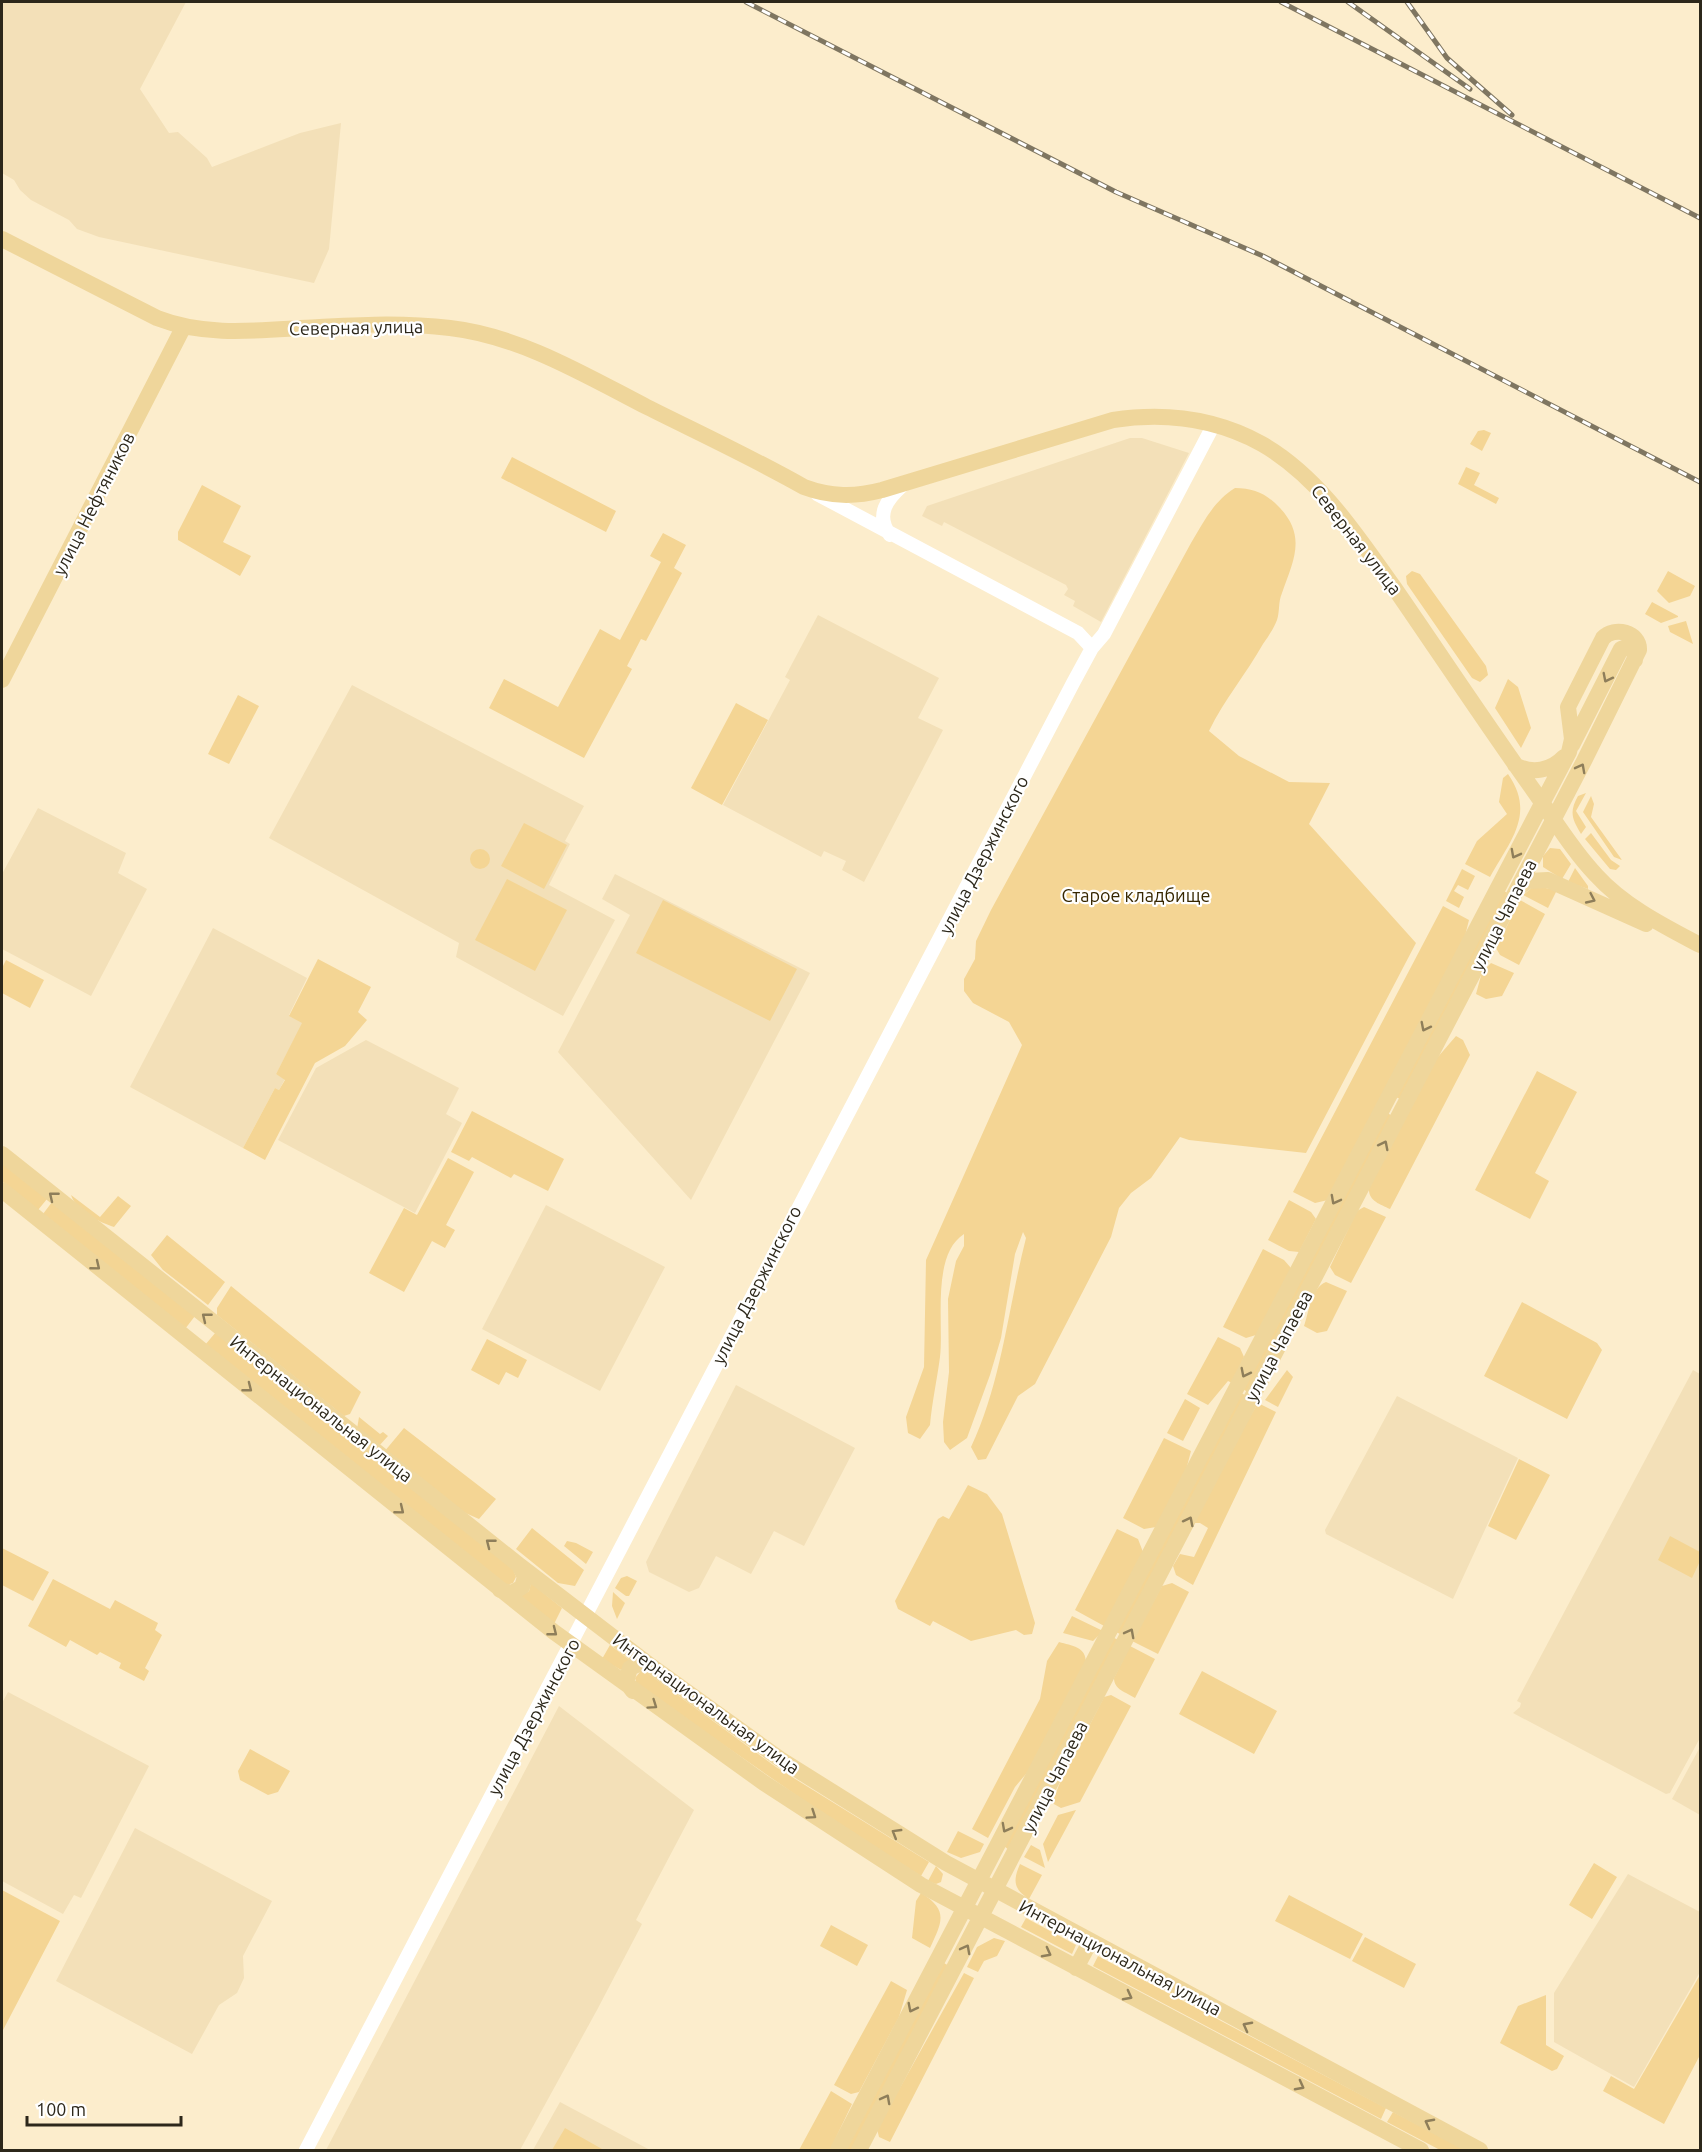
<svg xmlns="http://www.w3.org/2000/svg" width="1702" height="2152" viewBox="0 0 1702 2152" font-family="Ubuntu,sans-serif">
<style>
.built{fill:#f3e0b8}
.green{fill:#f4d594}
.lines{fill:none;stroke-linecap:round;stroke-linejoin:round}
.minor{stroke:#fff;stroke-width:14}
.major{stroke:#efd69b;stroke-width:16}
.rail-casing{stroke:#7f7661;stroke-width:5}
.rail{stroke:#fff;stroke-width:3;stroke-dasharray:9;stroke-linecap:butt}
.oneway{stroke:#8e7e5a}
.labels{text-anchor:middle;stroke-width:4.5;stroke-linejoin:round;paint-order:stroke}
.street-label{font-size:18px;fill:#2c271a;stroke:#fff}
.park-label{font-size:18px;fill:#372700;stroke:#fff}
</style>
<rect width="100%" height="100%" fill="#fcedcc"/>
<path class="built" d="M 2,2 L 186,2 L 140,89 L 169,133 L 178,132 L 207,158 L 212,167 L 300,133 L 341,123 L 329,249 L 314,283 L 99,237 L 77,229 L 69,220 L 31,200 L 20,190 L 14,180 L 2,173 Z
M 1130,438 L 1142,438 L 1189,453 L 1101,622 L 1073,606 L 1075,601 L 1064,595 L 1068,589 L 1066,585 L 944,522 L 942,526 L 922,516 L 927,506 Z
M 818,615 L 939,678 L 918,718 L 943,730 L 864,882 L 842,870 L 846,861 L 824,851 L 821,857 L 723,805 L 790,680 L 785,677 Z
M 352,685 L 584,806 L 565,841 L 570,844 L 549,885 L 615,920 L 563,1016 L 456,957 L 459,943 L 269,838 Z
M 38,808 L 126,853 L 118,873 L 147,889 L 91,996 L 2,949 L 2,874 Z
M 615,874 L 810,973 L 691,1200 L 558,1052 L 630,915 L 602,899 Z
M 213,928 L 307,978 L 289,1015 L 303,1023 L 276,1074 L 285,1079 L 279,1090 L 275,1088 L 243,1148 L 130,1087 Z
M 366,1040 L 459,1088 L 446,1114 L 462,1123 L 415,1213 L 278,1140 L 316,1068 Z
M 546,1205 L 665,1267 L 600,1391 L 482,1329 Z
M 1693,1370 L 1700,1374 L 1700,1738 L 1670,1793 L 1666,1794 L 1513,1713 L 1520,1707 L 1521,1703 L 1517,1701 Z
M 736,1385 L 855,1448 L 804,1546 L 774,1531 L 751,1574 L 716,1556 L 699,1588 L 689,1592 L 649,1572 L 646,1562 Z
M 1397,1396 L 1518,1458 L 1453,1599 L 1326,1534 L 1325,1530 Z
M 8,1692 L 149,1766 L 81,1898 L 74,1895 L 63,1914 L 2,1881 L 2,1703 Z
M 559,1706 L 694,1810 L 636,1920 L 642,1924 L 597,2010 L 520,2150 L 326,2150 Z
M 1700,1747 L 1700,1815 L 1672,1799 Z
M 135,1828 L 272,1901 L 243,1956 L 244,1978 L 237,1993 L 219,2005 L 192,2054 L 56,1981 Z
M 1628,1874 L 1700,1912 L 1700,1972 L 1634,2087 L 1554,2042 L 1554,1993 Z
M 560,2102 L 650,2150 L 533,2150 Z"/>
<path class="green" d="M 1484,430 L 1491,433 L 1482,451 L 1470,444 L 1478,431 Z
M 512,457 L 616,511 L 606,532 L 501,478 Z
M 1466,467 L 1480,473 L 1474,485 L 1499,498 L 1496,504 L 1458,484 Z
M 202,485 L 241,506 L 223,542 L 251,556 L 240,576 L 178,540 L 178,532 Z
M 1235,488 C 1254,488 1267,494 1280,508 C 1307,537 1293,561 1282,593 C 1278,602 1280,611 1277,620 C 1274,628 1268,637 1263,644 C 1246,674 1224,700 1209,731 L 1239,756 L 1289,782 L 1330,783 L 1309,824 L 1416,943 L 1306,1153 L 1189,1140 L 1180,1137 L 1151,1178 L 1131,1193 L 1119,1208 L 1111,1237 L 1035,1384 L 1018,1396 L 986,1459 L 978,1460 L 971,1447 C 1002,1381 1008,1308 1026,1238 L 1023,1232 L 1015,1254 L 1001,1338 L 990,1375 L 967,1438 L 950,1450 L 944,1442 L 943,1422 L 949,1372 L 948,1299 L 956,1261 L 964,1246 L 964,1234 C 931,1255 944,1323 940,1357 C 937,1380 932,1402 930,1425 L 920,1439 L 908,1433 L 906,1417 L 924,1367 L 926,1260 L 1022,1045 L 1009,1022 L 973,1003 L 964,991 L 964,979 L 975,959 L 976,941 L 991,910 L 1191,543 C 1204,521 1214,501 1235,488 Z
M 663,533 L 686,545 L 674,568 L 682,573 L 646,641 L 641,639 L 627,666 L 632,669 L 584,758 L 489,708 L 504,679 L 558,707 L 600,629 L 620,640 L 661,562 L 650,556 Z
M 1412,571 L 1420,574 L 1486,666 L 1488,675 L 1480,682 L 1472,678 L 1407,584 L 1406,576 Z
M 1668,571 L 1695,586 L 1690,596 L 1669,603 L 1657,591 Z
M 1652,602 L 1678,616 L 1678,617 L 1661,623 L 1645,614 Z
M 1686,621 L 1693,644 L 1670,632 L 1668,626 Z
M 1508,679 L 1518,687 L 1531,728 L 1521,748 L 1495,708 Z
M 238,695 L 259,706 L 229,764 L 208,754 Z
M 736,703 L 768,720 L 722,805 L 691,788 Z
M 1508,774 C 1536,814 1510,841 1490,877 L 1465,864 L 1477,841 L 1507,814 L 1499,802 L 1503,778 Z
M 1586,793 L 1576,811 L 1586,827 L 1581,834 C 1572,819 1569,812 1578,796 Z
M 1591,796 L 1594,804 L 1591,817 L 1622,860 L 1614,857 L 1583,812 Z
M 524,823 L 567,845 L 544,889 L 501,866 Z
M 1591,833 L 1611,860 L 1620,866 L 1616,870 L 1610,869 L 1585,839 Z
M 1550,848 L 1560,849 L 1571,864 L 1562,879 L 1543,867 L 1543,856 Z
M470 859a10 10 0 1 1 20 0a10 10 0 1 1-20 0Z
M 1575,868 L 1588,886 L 1588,889 L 1568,882 Z
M 1462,869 L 1475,876 L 1468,890 L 1458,885 L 1454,891 L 1464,897 L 1459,908 L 1446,901 Z
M 507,879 L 567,910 L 535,971 L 475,940 Z
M 1534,886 L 1557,890 L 1548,908 L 1523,895 Z
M 1504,891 L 1509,894 L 1402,1100 L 1396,1097 Z
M 663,900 L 797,969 L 770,1021 L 636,953 Z
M 1520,900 L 1545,914 L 1519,965 L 1500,955 L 1496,948 Z
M 1443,906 L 1469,920 L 1464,940 L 1328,1200 L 1315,1203 L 1293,1192 Z
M 318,959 L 371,987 L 358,1012 L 367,1020 L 345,1046 L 315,1063 L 265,1160 L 243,1148 L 275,1088 L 279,1090 L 285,1080 L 276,1074 L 302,1023 L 289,1016 Z
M 6,960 L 44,980 L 30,1008 L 2,993 L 2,968 Z
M 1491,963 L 1514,973 L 1502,996 L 1486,999 L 1476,994 L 1482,972 Z
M 1456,1036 L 1463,1040 L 1470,1055 L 1390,1209 C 1380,1204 1368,1201 1369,1188 L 1437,1058 Z
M 1537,1071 L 1577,1092 L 1535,1173 L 1549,1181 L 1530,1219 L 1475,1190 Z
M 472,1111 L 564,1159 L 548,1191 L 514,1174 L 511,1178 L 472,1157 L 469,1161 L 451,1152 Z
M 1387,1113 L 1393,1116 L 1249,1393 L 1243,1389 Z
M 448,1158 L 474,1172 L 446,1225 L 455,1230 L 445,1248 L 432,1241 L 404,1292 L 369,1273 L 404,1208 L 417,1215 Z
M 2,1162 L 47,1199 L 38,1210 L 2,1181 Z
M 71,1195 L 100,1217 L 118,1196 L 131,1206 L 114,1227 C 99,1222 76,1211 71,1195 Z
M 1289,1200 L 1311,1212 L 1316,1219 L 1299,1252 L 1289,1251 L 1268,1240 Z
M 52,1202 L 195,1316 L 185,1329 L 43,1214 Z
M 1364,1207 L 1386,1217 L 1351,1283 L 1335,1275 L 1330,1267 L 1357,1211 Z
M 167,1235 L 225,1282 L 208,1305 L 163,1270 L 151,1255 Z
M 1263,1249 L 1284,1260 L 1291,1268 L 1256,1335 L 1246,1338 L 1223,1327 Z
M 1326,1282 L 1347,1291 L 1327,1331 L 1317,1333 L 1304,1326 C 1309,1312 1311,1288 1326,1282 Z
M 231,1286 L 361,1392 L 350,1414 L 344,1416 L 217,1315 L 217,1308 Z
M 1522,1302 L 1597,1343 L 1602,1350 L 1567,1419 L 1484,1376 Z
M 216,1332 L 513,1569 L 516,1577 L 513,1583 L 507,1585 L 205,1345 Z
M 1218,1337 L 1240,1348 L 1244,1357 L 1232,1383 L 1228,1381 L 1208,1405 L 1187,1394 Z
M 487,1339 L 527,1360 L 518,1378 L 506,1372 L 499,1385 L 471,1370 Z
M 1287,1370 L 1293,1377 L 1278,1407 L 1265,1400 Z
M 1241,1393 L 1247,1396 L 1122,1635 L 1116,1632 Z
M 1185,1399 L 1200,1408 L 1183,1441 L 1167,1433 Z
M 1258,1403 L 1276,1412 L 1193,1585 L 1176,1575 L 1173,1566 L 1180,1554 L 1194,1557 L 1208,1528 L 1200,1523 L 1188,1523 Z
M 359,1417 L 380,1434 L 383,1432 L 388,1436 L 378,1447 L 357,1429 Z
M 404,1428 L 496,1499 L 479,1519 L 454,1508 L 384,1452 Z
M 1164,1438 L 1191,1451 L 1185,1474 L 1156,1527 L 1144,1529 L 1123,1518 Z
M 1519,1459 L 1550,1475 L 1516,1540 L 1488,1526 Z
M 968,1485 L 987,1494 L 1002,1514 L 1035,1623 L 1032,1634 L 1024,1635 L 1016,1630 L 971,1641 L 933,1621 L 930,1626 L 898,1609 L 895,1601 L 938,1519 L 943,1516 L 949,1519 Z
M 532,1528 L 584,1570 L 575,1586 L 558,1583 L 516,1549 Z
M 1117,1529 L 1138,1539 L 1143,1552 L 1106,1627 L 1075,1610 Z
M 1670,1536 L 1700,1552 L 1700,1561 L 1692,1578 L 1658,1560 Z
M 567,1541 L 576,1543 L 593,1552 L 586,1564 L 564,1546 Z
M 2,1548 L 49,1572 L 33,1601 L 2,1585 Z
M 627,1576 L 637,1581 L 629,1596 L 626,1596 L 615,1588 L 621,1578 Z
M 53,1579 L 110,1609 L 115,1600 L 158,1623 L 155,1630 L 162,1635 L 145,1668 L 149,1671 L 144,1681 L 119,1668 L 121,1663 L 100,1652 L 97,1655 L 70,1640 L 66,1647 L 28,1626 Z
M 531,1583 L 562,1608 L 554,1624 L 519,1597 L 529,1591 Z
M 1172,1583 L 1189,1592 L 1158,1654 L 1132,1641 L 1162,1586 Z
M 613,1592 L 625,1603 L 617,1619 L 612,1606 Z
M 1072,1616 L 1103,1631 L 1093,1641 L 1063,1633 Z
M 1114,1638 L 1119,1640 L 1009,1850 L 1004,1846 Z
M 1059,1642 C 1072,1646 1086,1646 1086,1663 L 1031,1768 L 1015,1787 L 988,1838 L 972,1829 L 1040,1699 L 1047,1661 Z
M 610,1645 L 631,1661 L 621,1670 L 602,1659 Z
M 1130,1646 L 1155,1659 L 1135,1698 C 1126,1692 1114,1690 1114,1678 Z
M 1202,1671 L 1277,1711 L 1254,1754 L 1179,1714 Z
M 640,1672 L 646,1672 L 776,1767 L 929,1862 L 921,1876 L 835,1822 L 637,1685 L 635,1678 Z
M 1111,1695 L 1131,1706 L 1080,1802 L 1061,1808 L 1052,1803 L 1059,1785 L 1104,1697 Z
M 250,1749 L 290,1771 L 278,1792 L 268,1795 L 240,1780 L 238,1771 Z
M 1076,1810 L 1048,1862 L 1043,1844 L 1058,1815 Z
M 958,1831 L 984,1844 L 980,1852 L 961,1858 L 947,1852 Z
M 1031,1845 L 1040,1850 L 1045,1868 L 1024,1857 Z
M 1594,1863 L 1617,1877 L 1592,1919 L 1569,1905 Z
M 1020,1864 L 1042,1875 L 1029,1899 C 1013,1889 1013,1880 1020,1864 Z
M 936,1866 L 943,1874 L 941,1882 L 936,1884 L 928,1881 Z
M 2,1890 L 60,1921 L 2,2032 Z
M 921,1893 C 949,1910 942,1922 930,1948 L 912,1938 L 916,1901 Z
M 1289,1895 L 1363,1934 L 1350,1959 L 1275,1921 Z
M 1026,1918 L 1076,1945 L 1072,1954 L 1021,1927 Z
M 831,1925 L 868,1945 L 857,1966 L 820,1946 Z
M 1365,1937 L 1416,1964 L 1404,1988 L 1352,1961 Z
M 994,1938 L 1005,1941 L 997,1956 L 984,1961 L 978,1972 L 967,1967 L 977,1947 Z
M 1098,1956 L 1386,2108 L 1381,2119 L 1093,1966 Z
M 944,1963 L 949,1966 L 851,2150 L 845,2150 Z
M 964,1973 L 974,1978 L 890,2142 L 879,2137 L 877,2129 Z
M 1700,1975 L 1700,2055 L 1664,2124 L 1603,2091 L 1611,2076 L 1634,2089 Z
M 891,1981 L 907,1990 L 899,2017 L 859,2092 L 851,2094 L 834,2085 Z
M 1546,1995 L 1546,2045 L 1564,2056 L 1557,2069 L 1552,2071 L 1500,2043 L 1518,2006 Z
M 831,2091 L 852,2104 L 830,2150 L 799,2150 Z
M 1393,2112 L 1466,2150 L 1440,2150 L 1387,2122 Z
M 565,2128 L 602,2149 L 601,2150 L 552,2150 Z"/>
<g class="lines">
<path class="minor" d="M 817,494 L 1078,633 L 1092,648
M 890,535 C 875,515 887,499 903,485
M 306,2150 L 1073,683 L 1092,648 L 1104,634 L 1214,424"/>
<path class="major" d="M 2,239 L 157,318 C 203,336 252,331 300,328 C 350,325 400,322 450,328 C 520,336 585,375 647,407 C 699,433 753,458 804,487 C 831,497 855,497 882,490 L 1113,420 C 1166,412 1215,418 1262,444 C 1318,476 1356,534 1393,586 C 1440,654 1486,724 1534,791 C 1554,819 1572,850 1596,875 C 1624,906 1664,926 1700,945
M 2,680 L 184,326
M 1572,745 L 1621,649 L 1629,646 L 1634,648 L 1635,660
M 1515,765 C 1532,774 1551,771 1564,757
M 1518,888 L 1528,881 L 1548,880 L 1646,924
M 2,1154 L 519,1565 L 651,1666 L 780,1759 L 946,1863 L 1480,2150
M 2,1190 L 554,1632 L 764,1783 L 921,1885 L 1421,2150
M 500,1590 L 512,1593 L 522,1587 L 525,1577 L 519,1565
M 633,1691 L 626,1682 L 630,1668 L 639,1664 L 651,1666
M 1076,1968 L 1090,1942
M 838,2150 L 1569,752 L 1572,739 L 1568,707 L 1603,638 C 1614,626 1640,632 1639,650 L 1584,761 L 859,2150"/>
<defs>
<path id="rail" d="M 746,2 L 1116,192 L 1263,256 L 1700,482
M 1281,2 L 1700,218
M 1348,2 L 1470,89
M 1407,2 L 1447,58 L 1512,115"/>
</defs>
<use href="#rail" class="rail-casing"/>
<use href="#rail" class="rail"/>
</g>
<defs><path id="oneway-chevron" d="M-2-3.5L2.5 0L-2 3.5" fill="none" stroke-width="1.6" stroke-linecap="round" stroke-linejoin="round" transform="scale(1.5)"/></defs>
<g class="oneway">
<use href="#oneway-chevron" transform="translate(1607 678) rotate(117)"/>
<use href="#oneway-chevron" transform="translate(1581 768) rotate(-62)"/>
<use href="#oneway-chevron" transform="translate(1515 854) rotate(118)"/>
<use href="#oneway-chevron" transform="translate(1591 899) rotate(25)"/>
<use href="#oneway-chevron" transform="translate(1425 1027) rotate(117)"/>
<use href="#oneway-chevron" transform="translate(1384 1145) rotate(-63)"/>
<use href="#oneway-chevron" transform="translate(53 1196) rotate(-141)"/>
<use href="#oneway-chevron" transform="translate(1335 1200) rotate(118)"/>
<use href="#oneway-chevron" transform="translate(96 1266) rotate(39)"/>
<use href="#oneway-chevron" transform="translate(206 1317) rotate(-141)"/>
<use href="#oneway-chevron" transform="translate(1245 1373) rotate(117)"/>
<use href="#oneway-chevron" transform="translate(248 1388) rotate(38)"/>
<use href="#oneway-chevron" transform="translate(400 1510) rotate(39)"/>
<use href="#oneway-chevron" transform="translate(1189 1521) rotate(-63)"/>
<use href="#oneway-chevron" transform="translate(490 1543) rotate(-142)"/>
<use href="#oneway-chevron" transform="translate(553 1632) rotate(38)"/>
<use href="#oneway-chevron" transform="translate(1130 1633) rotate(-62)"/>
<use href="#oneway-chevron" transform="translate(653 1705) rotate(35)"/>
<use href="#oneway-chevron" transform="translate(812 1815) rotate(34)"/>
<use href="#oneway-chevron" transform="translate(1006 1828) rotate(118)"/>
<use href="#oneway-chevron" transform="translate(896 1833) rotate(-149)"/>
<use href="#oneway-chevron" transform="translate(966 1949) rotate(-62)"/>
<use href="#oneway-chevron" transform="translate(1047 1953) rotate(28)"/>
<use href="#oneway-chevron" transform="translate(1128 1996) rotate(28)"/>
<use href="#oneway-chevron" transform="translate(912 2008) rotate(117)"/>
<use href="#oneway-chevron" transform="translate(1247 2026) rotate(-152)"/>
<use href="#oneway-chevron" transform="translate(1300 2086) rotate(28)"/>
<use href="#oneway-chevron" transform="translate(886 2099) rotate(-62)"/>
<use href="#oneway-chevron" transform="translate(1429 2123) rotate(-152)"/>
</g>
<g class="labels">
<g class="street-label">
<text transform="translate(356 328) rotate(-1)" y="6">Северная улица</text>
<text transform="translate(94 504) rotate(-63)" y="6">улица Нефтяников</text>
<text transform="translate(1356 540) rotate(52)" y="6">Северная улица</text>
<text transform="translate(984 855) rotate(-63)" y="6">улица Дзержинского</text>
<text transform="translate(1504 915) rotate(-63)" y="6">улица Чапаева</text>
<text transform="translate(757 1285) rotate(-63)" y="6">улица Дзержинского</text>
<text transform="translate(1279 1346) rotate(-62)" y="6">улица Чапаева</text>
<text transform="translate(321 1409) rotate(38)" y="6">Интернациональная улица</text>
<text transform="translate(706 1704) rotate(36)" y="6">Интернациональная улица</text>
<text transform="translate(534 1717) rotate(-62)" y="6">улица Дзержинского</text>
<text transform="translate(1055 1777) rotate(-63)" y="6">улица Чапаева</text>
<text transform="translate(1120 1958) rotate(28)" y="6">Интернациональная улица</text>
</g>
<g class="park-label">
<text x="1136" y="902">Старое кладбище</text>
</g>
</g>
<rect width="1702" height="2152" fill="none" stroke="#2c271a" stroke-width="6"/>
<path d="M27 2116v9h154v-9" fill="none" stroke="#2c271a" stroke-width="3"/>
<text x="36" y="2116" font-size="18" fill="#2c271a" stroke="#ffffff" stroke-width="4.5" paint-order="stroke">100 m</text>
</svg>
